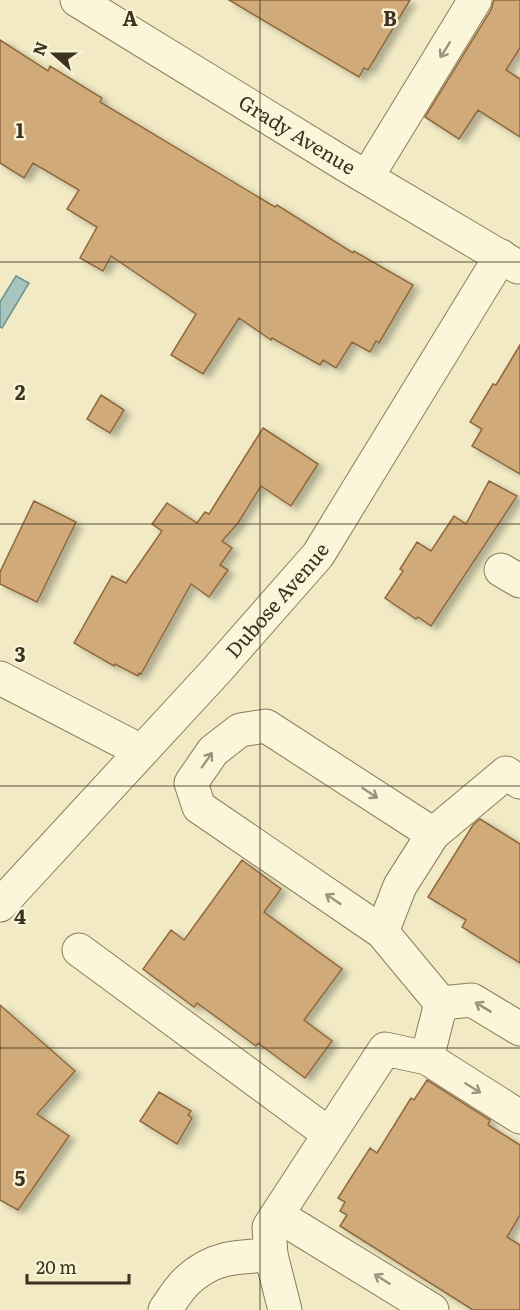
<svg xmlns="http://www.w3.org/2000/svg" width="520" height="1310" viewBox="0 0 520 1310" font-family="Literata,serif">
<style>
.water{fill:#a7c4bf;stroke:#6d938f;stroke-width:1.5}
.building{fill:#d1aa79;stroke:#8e693e;stroke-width:1.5;filter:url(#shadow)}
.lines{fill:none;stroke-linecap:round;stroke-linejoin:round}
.minor-casing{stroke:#8d7c5a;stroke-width:35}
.minor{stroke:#fbf5da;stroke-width:33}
.oneway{stroke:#9c937c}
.grid{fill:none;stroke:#3d311f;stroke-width:1.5;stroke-opacity:0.55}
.labels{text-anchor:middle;stroke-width:5;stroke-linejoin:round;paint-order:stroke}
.street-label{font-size:20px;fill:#3d311f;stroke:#f8f2d6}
.grid-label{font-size:20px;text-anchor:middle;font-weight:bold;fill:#3d311f;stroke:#f8f2d6;stroke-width:5;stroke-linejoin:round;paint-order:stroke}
</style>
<defs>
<filter id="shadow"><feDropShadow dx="6" dy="4" stdDeviation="3" flood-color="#0004"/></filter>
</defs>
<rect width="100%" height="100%" fill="#f1eac5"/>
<path class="water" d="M 16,276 L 29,283 L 2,328 L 0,327 L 0,302 Z"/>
<path class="building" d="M 229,0 L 410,0 L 368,70 L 364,68 L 359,77 Z
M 494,0 L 520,0 L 520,48 L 506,70 L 520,79 L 520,137 L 478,110 L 459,139 L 425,117 L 491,10 Z
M 0,40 L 48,71 L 50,66 L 102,98 L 100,102 L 275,207 L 277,205 L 353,253 L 354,251 L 413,285 L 379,343 L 376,341 L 370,352 L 352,342 L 336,368 L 323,360 L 320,365 L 272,338 L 271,340 L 239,318 L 203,374 L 171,355 L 196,314 L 111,256 L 103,271 L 80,258 L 97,227 L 67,209 L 79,190 L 33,163 L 24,178 L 0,163 Z
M 520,345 L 520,474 L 472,446 L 482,429 L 470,422 L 493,384 L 496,385 Z
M 101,395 L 124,410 L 110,433 L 87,419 Z
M 263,428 L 318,464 L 291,506 L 261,486 L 238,523 L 222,541 L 232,548 L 220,565 L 228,570 L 209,597 L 191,584 L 141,674 L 139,673 L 138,676 L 115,664 L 114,666 L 74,643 L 112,576 L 126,583 L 162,531 L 152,524 L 167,503 L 197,523 L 205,512 L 209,514 Z
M 489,481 L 517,496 L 431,626 L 418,617 L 416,619 L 385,598 L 403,571 L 400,569 L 417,542 L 431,551 L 454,516 L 466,524 Z
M 34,501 L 76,522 L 37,602 L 0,584 L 0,572 Z
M 480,819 L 520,844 L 520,963 L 462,927 L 466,920 L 428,897 L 473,825 Z
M 242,860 L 281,889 L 264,912 L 342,969 L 304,1020 L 332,1041 L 305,1078 L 258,1043 L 256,1046 L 197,1003 L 194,1007 L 143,969 L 171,930 L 184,940 Z
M 0,1005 L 75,1071 L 37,1114 L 69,1136 L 18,1210 L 0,1200 Z
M 427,1080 L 490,1120 L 488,1125 L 520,1145 L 520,1215 L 507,1237 L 520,1245 L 520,1310 L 473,1310 L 340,1226 L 347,1215 L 340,1211 L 345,1202 L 338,1198 L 370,1148 L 377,1153 L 411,1098 L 414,1100 Z
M 159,1092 L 191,1111 L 188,1115 L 192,1118 L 177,1144 L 140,1121 Z"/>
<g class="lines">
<defs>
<g id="minor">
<path id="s1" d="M 77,0 L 344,164 L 518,267"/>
<path d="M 367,177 L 475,0"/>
<path d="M 501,570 L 520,581"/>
<path d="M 0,678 L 141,751"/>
<path id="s2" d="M 0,905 L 216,671 L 318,555 L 501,256"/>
<path d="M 382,932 L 199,807 L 191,783 L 213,751 L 240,730 L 266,726 L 433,834"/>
<path d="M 79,950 L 329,1134"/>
<path d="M 441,1003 L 472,1000 L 520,1029"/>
<path d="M 427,1058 L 441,1003 L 382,932 L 400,886 L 433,834 L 506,773 L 520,782"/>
<path d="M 277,1215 L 432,1310"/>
<path d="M 165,1310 C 172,1300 179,1288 188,1280 C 214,1256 238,1257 271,1255"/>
<path d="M 285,1310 L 271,1255 L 269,1227 L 385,1049 L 427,1058 L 520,1117"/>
</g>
</defs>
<use href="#minor" class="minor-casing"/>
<use href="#minor" class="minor"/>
</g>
<defs><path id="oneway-shaft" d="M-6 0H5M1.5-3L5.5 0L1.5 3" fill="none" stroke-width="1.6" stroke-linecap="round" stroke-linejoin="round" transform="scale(1.5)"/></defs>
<g class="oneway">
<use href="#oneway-shaft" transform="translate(445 50) rotate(122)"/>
<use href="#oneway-shaft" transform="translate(207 760) rotate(-55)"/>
<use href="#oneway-shaft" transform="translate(370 793) rotate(33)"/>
<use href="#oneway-shaft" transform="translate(333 899) rotate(-146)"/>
<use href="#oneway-shaft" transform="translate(483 1007) rotate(-149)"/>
<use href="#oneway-shaft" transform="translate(473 1088) rotate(32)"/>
<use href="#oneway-shaft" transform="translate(382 1279) rotate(-148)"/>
</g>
<path class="grid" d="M 260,0 L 260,1310M 0,262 L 520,262M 0,524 L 520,524M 0,786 L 520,786M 0,1048 L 520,1048"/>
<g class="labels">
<g class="street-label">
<text dy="7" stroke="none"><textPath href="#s1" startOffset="258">Grady Avenue</textPath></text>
<text dy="7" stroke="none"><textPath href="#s2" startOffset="412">Dubose Avenue</textPath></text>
</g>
</g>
<g class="grid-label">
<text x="130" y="26">A</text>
<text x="390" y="26">B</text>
<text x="20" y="138">1</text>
<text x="20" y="400">2</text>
<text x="20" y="662">3</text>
<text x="20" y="924">4</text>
<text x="20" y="1186">5</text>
</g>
<g transform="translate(54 54) rotate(291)" stroke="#f8f2d6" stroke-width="4.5" paint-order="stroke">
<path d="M0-4.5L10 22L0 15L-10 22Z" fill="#3d311f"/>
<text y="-9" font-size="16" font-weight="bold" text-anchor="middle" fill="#3d311f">N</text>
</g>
<path d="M27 1274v9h102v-9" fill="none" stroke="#3d311f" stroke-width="3"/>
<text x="36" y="1274" font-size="18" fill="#3d311f" stroke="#f8f2d6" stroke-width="4.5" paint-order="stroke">20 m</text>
</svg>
